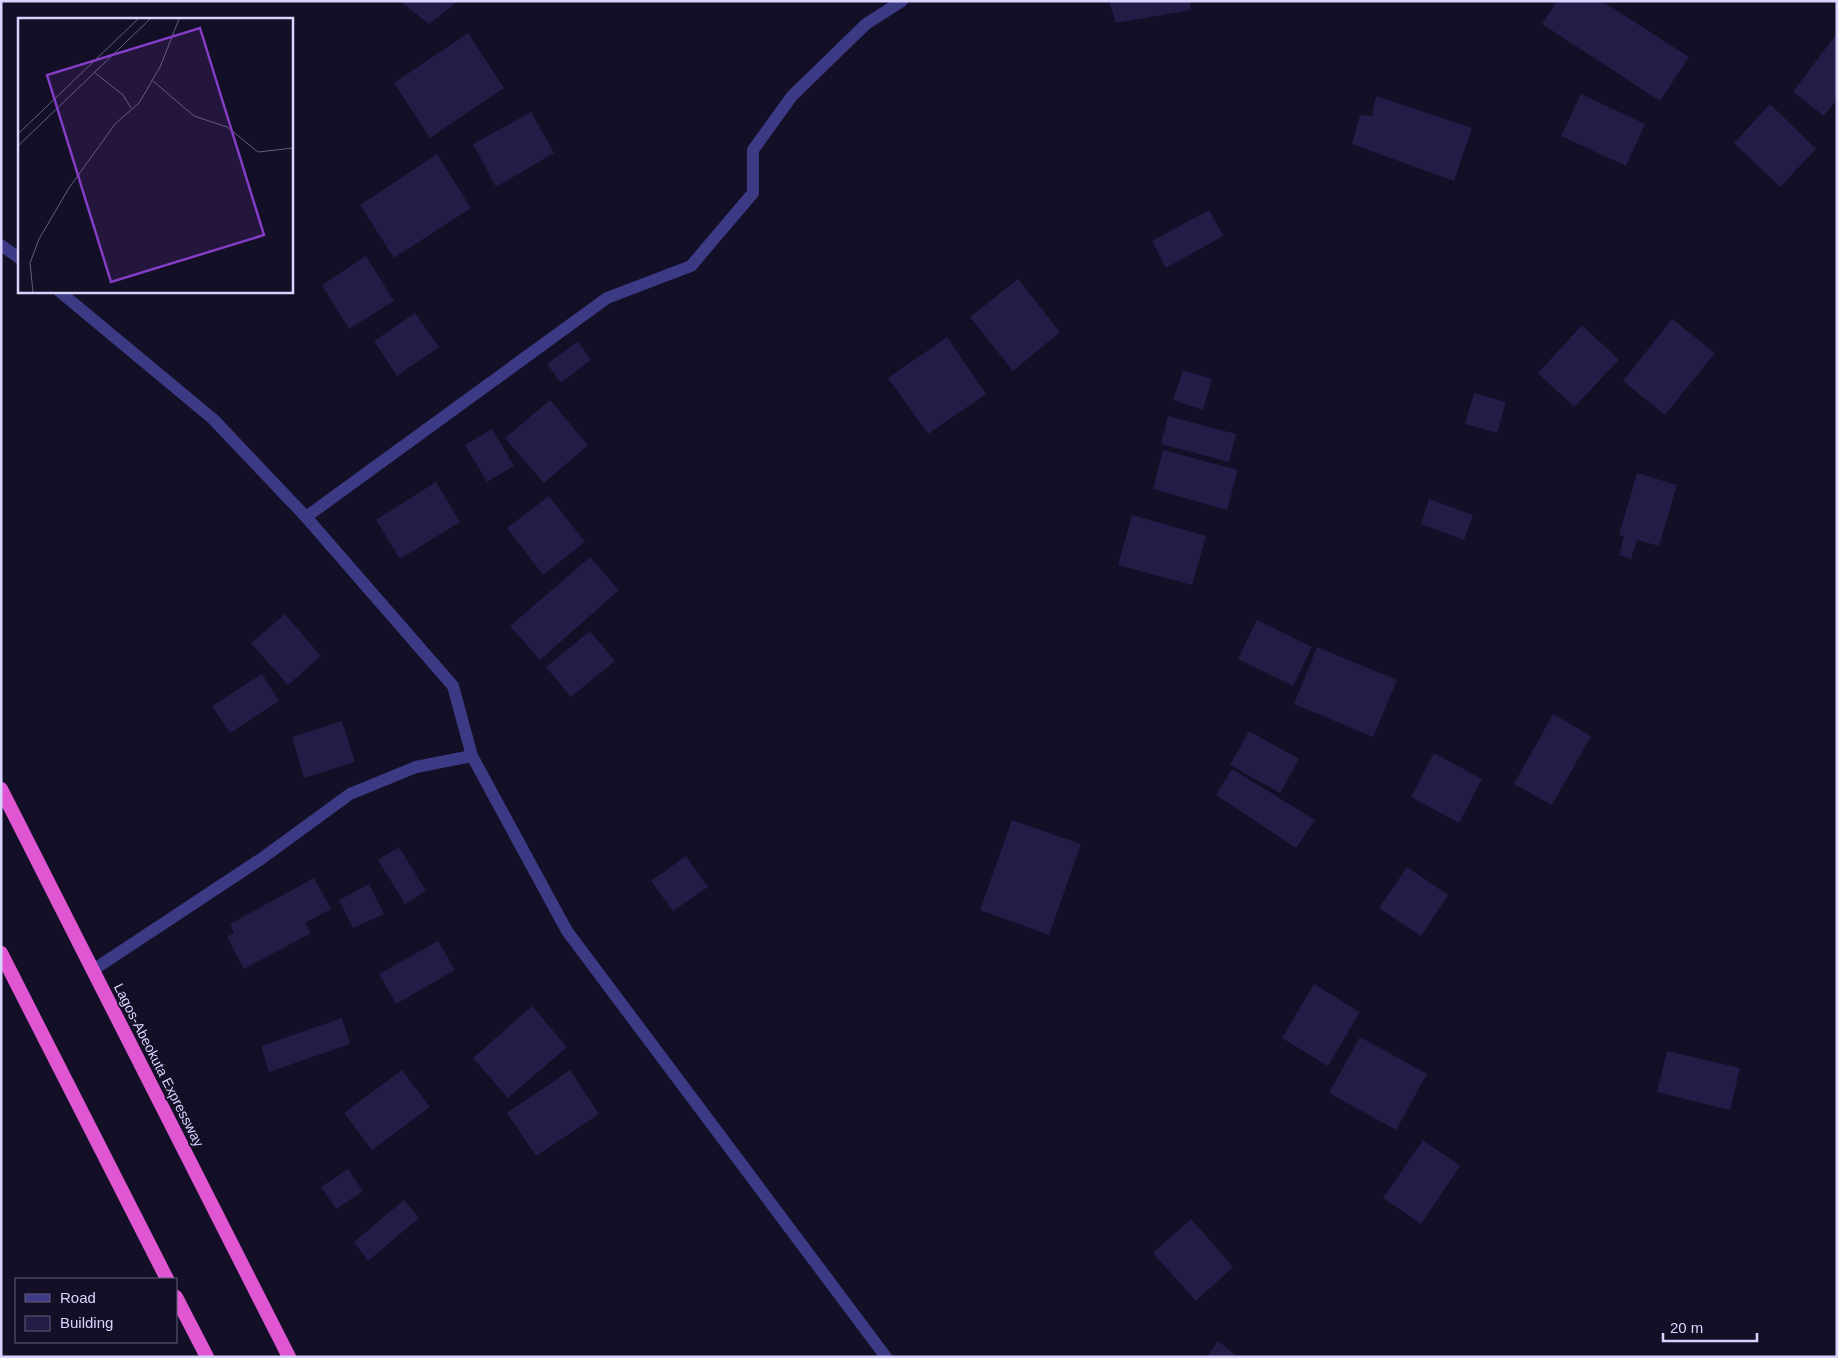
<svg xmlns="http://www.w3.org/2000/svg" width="1838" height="1358" viewBox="0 0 1838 1358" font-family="Arial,sans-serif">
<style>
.building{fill:#241b47}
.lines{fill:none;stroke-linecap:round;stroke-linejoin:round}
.minor{stroke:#3d3a85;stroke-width:12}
.trunk{stroke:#e055d1;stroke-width:14}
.labels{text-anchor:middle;stroke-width:4;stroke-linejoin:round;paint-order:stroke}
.street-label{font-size:14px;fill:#d9d4ff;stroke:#130f26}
.inset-road{fill:none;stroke:#625e7d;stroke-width:1}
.view{fill:#843dc5;fill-opacity:0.15;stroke:#843dc5;stroke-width:2.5}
.inset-edge{fill:none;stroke:#d9d4ff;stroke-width:2.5}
</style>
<rect width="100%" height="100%" fill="#130f26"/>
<path class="building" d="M 400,1 L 458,1 L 429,24 Z
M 1109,1 L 1190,1 L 1191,10 L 1116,23 Z
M 1557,1 L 1602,1 L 1689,57 L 1660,101 L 1542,24 Z
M 468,33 L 504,88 L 430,138 L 394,83 Z
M 1837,33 L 1837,99 L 1824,116 L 1793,92 Z
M 1581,94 L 1645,124 L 1626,166 L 1561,136 Z
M 1376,96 L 1472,128 L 1454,181 L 1352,144 L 1360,115 L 1372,116 Z
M 1770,104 L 1816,149 L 1780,187 L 1734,143 Z
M 531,112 L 554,153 L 496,187 L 473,144 Z
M 437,154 L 471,208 L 394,258 L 360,205 Z
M 1209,210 L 1223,236 L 1166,268 L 1152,241 Z
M 366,256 L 394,301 L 349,329 L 322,285 Z
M 1018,279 L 1060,332 L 1013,371 L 970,317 Z
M 415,313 L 439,347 L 397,376 L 374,341 Z
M 1672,319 L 1715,353 L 1665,415 L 1623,381 Z
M 1582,325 L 1619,360 L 1574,407 L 1538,373 Z
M 947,337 L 986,394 L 928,434 L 888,378 Z
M 578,341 L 591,360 L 561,383 L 547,364 Z
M 1183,370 L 1212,379 L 1203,410 L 1173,400 Z
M 1474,393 L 1506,402 L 1497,433 L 1465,424 Z
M 550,400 L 588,445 L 544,483 L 505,438 Z
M 1168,416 L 1236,434 L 1229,462 L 1161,444 Z
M 492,429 L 514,466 L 487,482 L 465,445 Z
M 1163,450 L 1238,470 L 1227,510 L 1153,489 Z
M 1637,473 L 1677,485 L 1659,546 L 1637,540 L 1631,559 L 1619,555 L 1624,536 L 1619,535 Z
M 436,482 L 460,522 L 400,559 L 376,520 Z
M 549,496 L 585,542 L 543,575 L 507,528 Z
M 1429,499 L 1473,515 L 1464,540 L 1421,524 Z
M 1132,515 L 1206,536 L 1192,585 L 1118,565 Z
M 590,557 L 619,590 L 540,660 L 510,626 Z
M 285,614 L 321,656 L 288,685 L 251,643 Z
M 1257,620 L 1312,647 L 1293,686 L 1238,659 Z
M 590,631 L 615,661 L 571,697 L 546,667 Z
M 1317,647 L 1397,680 L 1373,737 L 1294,704 Z
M 262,674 L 279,701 L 230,733 L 212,706 Z
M 1553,714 L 1591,736 L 1552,805 L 1514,784 Z
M 342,721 L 355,762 L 304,778 L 292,737 Z
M 1249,731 L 1299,759 L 1280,793 L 1230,765 Z
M 1434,753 L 1482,779 L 1459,823 L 1411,797 Z
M 1232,769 L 1315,820 L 1296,848 L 1216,795 Z
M 1012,820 L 1081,844 L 1049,935 L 980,910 Z
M 399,847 L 426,891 L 405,904 L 378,860 Z
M 686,856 L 708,887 L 673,911 L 651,881 Z
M 1407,867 L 1448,895 L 1421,936 L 1379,908 Z
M 314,878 L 331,909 L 305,923 L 311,933 L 244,969 L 227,937 L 234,933 L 230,924 Z
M 369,884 L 384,914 L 353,928 L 339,900 Z
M 438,941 L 455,970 L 396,1004 L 379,974 Z
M 1314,984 L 1360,1012 L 1328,1066 L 1282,1038 Z
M 532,1006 L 567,1047 L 508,1098 L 473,1058 Z
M 342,1018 L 350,1044 L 269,1072 L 261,1046 Z
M 1360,1037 L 1427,1074 L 1396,1130 L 1329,1093 Z
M 1667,1051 L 1740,1068 L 1730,1110 L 1657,1092 Z
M 402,1070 L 430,1107 L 372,1150 L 344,1113 Z
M 570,1070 L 599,1114 L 536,1156 L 507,1113 Z
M 1423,1140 L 1460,1166 L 1421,1224 L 1383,1198 Z
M 348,1169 L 363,1191 L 336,1209 L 321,1187 Z
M 404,1200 L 419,1218 L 368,1261 L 354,1242 Z
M 1191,1219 L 1233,1267 L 1196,1301 L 1153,1253 Z
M 1218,1341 L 1238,1357 L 1207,1357 Z"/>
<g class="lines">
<path class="minor" d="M 1,245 L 19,258
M 59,291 L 213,419 L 306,517 L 453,686 L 472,756 L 567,931 L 886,1357
M 306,517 L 607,298 L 691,266 L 753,193 L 753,150 L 792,96 L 866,24 L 902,1
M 93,970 L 261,859 L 350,794 L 416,767 L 472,756"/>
<path class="trunk" d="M 1,789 L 289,1357
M 1,953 L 167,1279
M 176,1297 L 207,1357"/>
</g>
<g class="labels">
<g class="street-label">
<text transform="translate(159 1065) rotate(63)" y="5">Lagos-Abeokuta Expressway</text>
</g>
</g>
<g transform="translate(18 18)">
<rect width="275" height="275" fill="#130f26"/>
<path class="inset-road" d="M 76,54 L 105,77 L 113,90M 135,63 L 176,98 L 209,109 L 240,134 L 275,130M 0,116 L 120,1M 0,128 L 132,1M 15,274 L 12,245 L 21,221 L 51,170 L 82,127 L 97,106 L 121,85 L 142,49 L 161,1"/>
<path class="view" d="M 182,10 L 246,217 L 93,264 L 29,57 Z"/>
<rect width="275" height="275" class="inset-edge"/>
</g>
<rect width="1838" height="1358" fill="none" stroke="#d9d4ff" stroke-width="5"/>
<rect x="15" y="1278" width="162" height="65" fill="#130f26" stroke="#625e7d"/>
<rect x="25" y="1294" width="25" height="8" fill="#3d3a85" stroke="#625e7d"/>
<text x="60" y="1303" font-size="15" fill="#d9d4ff">Road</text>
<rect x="25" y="1316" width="25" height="15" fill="#241b47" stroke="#625e7d"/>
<text x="60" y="1328" font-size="15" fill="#d9d4ff">Building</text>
<path d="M1663 1333v8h94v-8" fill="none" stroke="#d9d4ff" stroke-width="2.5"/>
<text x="1670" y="1333" font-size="15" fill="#d9d4ff" stroke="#130f26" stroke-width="4" paint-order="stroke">20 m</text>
</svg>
